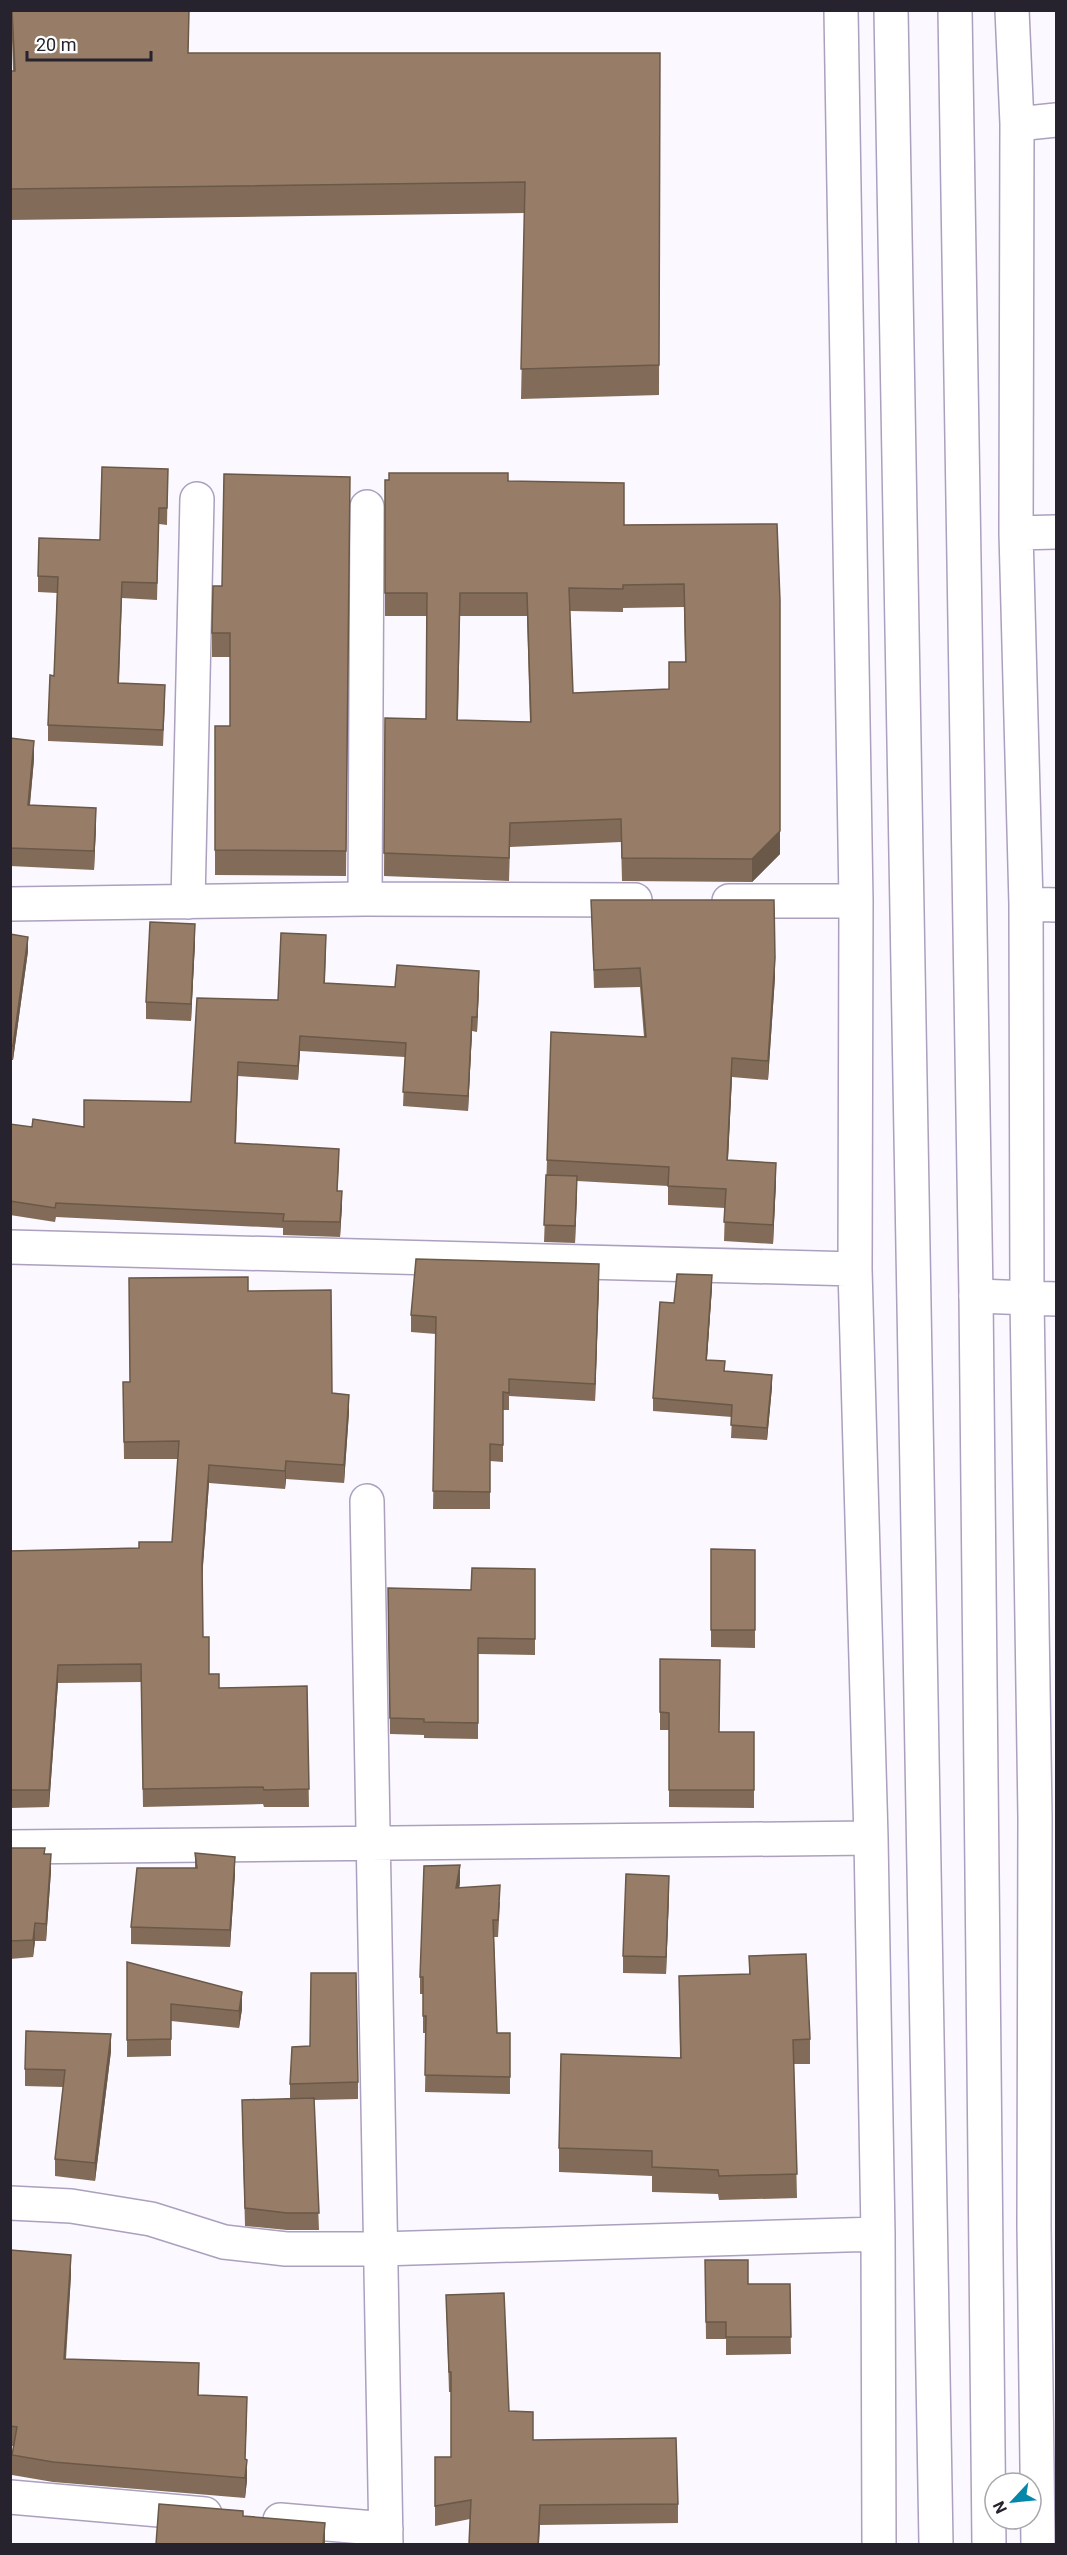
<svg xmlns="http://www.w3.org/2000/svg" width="1067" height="2555" viewBox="0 0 1067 2555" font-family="Roboto,sans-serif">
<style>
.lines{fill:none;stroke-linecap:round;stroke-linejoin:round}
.minor-casing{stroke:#aba0be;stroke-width:36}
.trunk-casing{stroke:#aba0be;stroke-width:36}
.minor{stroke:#fff;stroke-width:33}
.trunk{stroke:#fff;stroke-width:33}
.wall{fill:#826c59;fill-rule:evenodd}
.shaded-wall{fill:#6a5848}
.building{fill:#977d67;stroke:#6a5848;stroke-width:1.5;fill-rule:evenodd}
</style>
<rect width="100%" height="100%" fill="#fbf8ff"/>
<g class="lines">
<defs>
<path id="minor" d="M 841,10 L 856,901 L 855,1269 L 871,1838 L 878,2234 L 879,2544
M 1012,10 L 1017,124 L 1016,533 L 1026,904 L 1027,1298 L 1035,1817 L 1034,2227 L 1038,2544
M 1017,124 L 1056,120
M 1016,533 L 1056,532
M 365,899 L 367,507
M 729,901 L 856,901
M 188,902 L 197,499
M 10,904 L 365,899 L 635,900
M 1026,904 L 1056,905
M 10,1247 L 855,1269
M 976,1296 L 1056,1299
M 367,1501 L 386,2544
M 10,1847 L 871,1838
M 10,2203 L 71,2206 L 151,2219 L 224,2242 L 286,2249 L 380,2249 L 878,2234
M 10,2497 L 205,2514
M 280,2520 L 386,2529"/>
<path id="trunk" d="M 891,10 L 936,2544
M 955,10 L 976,1296 L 989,2544"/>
</defs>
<use href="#minor" class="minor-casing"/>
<use href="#trunk" class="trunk-casing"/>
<use href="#minor" class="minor"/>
<use href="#trunk" class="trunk"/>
</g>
<path class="wall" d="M 11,10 L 189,10 L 188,53 L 660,53 L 659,395 L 521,399 L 525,213 L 10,220 L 10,71 L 13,71 Z
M 168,469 L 167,525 L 159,524 L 157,600 L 122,598 L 119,683 L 165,701 L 163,746 L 48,741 L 48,725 L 54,676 L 57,593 L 38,592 L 38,576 L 100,540 Z
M 350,477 L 346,876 L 215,875 L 215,850 L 230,726 L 230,657 L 212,657 L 212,633 L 222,586 Z
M 385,480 L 508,481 L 624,525 L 777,524 L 780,854 L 752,882 L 622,881 L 621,842 L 510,847 L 509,881 L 384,876 L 385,718 L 426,719 L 427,616 L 385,616 ZM 684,607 L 685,662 L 669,689 L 573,693 L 570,611 L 623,612 L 623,608 ZM 460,616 L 527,616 L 530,722 L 458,720 Z
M 10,738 L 34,759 L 30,805 L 96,826 L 94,870 L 10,866 Z
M 591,900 L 775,977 L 768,1080 L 732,1077 L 728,1160 L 776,1181 L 773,1244 L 724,1241 L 725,1208 L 668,1205 L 668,1186 L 577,1181 L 575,1243 L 544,1242 L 547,1160 L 644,1037 L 640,987 L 594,988 Z
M 10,934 L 28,951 L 13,1060 L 10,1060 Z
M 195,942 L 191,1021 L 146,1019 L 146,1002 Z
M 326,950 L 325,983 L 395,987 L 479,985 L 477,1032 L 472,1031 L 468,1111 L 403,1106 L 405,1057 L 300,1051 L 298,1080 L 238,1076 L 236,1143 L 339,1164 L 337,1191 L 342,1205 L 340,1237 L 283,1235 L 283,1228 L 56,1217 L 55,1222 L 10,1215 L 10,1124 L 32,1127 L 84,1127 L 191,1102 L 278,1000 Z
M 599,1281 L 595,1401 L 509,1396 L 509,1410 L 503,1410 L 503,1462 L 490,1461 L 490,1509 L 433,1509 L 436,1334 L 411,1332 L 411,1315 Z
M 712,1287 L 707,1360 L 725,1371 L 772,1387 L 767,1440 L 731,1438 L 732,1417 L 653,1411 L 653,1398 L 674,1303 Z
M 248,1291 L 332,1393 L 349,1412 L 344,1483 L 286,1479 L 285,1489 L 209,1483 L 202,1578 L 203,1637 L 209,1674 L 219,1688 L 307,1686 L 309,1807 L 264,1807 L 263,1804 L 143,1807 L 141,1682 L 58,1683 L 49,1807 L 10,1808 L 10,1551 L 139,1548 L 172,1542 L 178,1459 L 124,1459 L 123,1382 L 130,1382 Z
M 711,1549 L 755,1550 L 755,1648 L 711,1647 Z
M 535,1569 L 535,1655 L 478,1654 L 478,1739 L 424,1738 L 424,1735 L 390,1734 L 388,1588 L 471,1590 Z
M 660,1659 L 719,1732 L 754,1732 L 754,1808 L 669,1807 L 669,1730 L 660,1730 Z
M 10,1848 L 45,1854 L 51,1871 L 46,1941 L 35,1941 L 33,1957 L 10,1959 Z
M 195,1853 L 235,1874 L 230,1947 L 131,1944 L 131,1927 L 195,1868 Z
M 460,1883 L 459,1888 L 500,1902 L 498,1937 L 494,1937 L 497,2033 L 510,2033 L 510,2094 L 425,2092 L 426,2033 L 423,2033 L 423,1994 L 420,1994 L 420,1977 Z
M 669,1893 L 666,1974 L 623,1973 L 623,1956 Z
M 749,1956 L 810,2039 L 810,2064 L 794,2064 L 797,2198 L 719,2200 L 718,2194 L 652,2192 L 652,2176 L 559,2172 L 559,2148 L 680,2058 L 679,1976 L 749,1974 Z
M 127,1962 L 242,2009 L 239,2028 L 171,2021 L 171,2056 L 127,2057 Z
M 111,2051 L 95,2181 L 55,2176 L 55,2159 L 63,2087 L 25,2086 L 25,2069 Z
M 358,2082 L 358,2099 L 314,2100 L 319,2230 L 287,2230 L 245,2226 L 242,2118 L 290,2099 L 290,2084 Z
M 10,2250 L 71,2275 L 66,2359 L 198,2395 L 247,2417 L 245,2459 L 247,2480 L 245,2498 L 53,2482 L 12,2475 L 12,2455 L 14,2446 L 10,2446 Z
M 705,2260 L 748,2284 L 790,2284 L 791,2354 L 726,2355 L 726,2339 L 706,2339 Z
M 446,2295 L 509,2411 L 533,2440 L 678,2504 L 678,2523 L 540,2525 L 539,2544 L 469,2544 L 470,2519 L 435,2526 L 435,2457 L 451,2457 L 451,2392 L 449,2392 Z"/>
<path class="shaded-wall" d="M 34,741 L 34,759 L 28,823 L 28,805 Z
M 96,808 L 96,826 L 94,870 L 94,851 Z
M 780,831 L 780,854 L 752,882 L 752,859 Z
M 195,924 L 195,942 L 191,1021 L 191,1004 Z
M 28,937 L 28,951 L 13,1060 L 13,1046 Z
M 775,958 L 775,977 L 768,1080 L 768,1061 Z
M 479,971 L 479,985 L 477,1032 L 477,1017 Z
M 472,1017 L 472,1031 L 468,1111 L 468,1096 Z
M 300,1036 L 300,1051 L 298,1080 L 298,1066 Z
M 732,1058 L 732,1077 L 727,1178 L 727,1160 Z
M 776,1163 L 776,1181 L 773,1244 L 773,1225 Z
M 577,1176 L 577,1193 L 575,1243 L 575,1226 Z
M 342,1191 L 342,1205 L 340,1237 L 340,1222 Z
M 599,1264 L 599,1281 L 595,1401 L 595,1384 Z
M 712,1275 L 712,1287 L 706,1372 L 706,1360 Z
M 772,1375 L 772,1387 L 767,1440 L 767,1428 Z
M 349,1395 L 349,1412 L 344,1483 L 344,1465 Z
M 286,1461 L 286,1479 L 285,1489 L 285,1471 Z
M 209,1465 L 209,1483 L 202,1580 L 202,1563 Z
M 58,1665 L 58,1683 L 49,1807 L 49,1790 Z
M 51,1854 L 51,1871 L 46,1941 L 46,1924 Z
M 235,1857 L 235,1874 L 230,1947 L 230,1930 Z
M 460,1865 L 460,1883 L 456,1905 L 456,1888 Z
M 669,1876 L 669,1893 L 666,1974 L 666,1957 Z
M 35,1923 L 35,1941 L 33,1957 L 33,1940 Z
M 242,1992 L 242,2009 L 239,2028 L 239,2011 Z
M 111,2034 L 111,2051 L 95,2181 L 95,2163 Z
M 71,2255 L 71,2275 L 64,2379 L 64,2359 Z
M 247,2460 L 247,2480 L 245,2498 L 245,2478 Z
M 540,2505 L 539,2544 L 538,2544 Z
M 325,2523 L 325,2544 L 323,2544 Z"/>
<path class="building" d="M 12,10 L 189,10 L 188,53 L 660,53 L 659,365 L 521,369 L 525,182 L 10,189 L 10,71 L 15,71 Z
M 102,467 L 168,469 L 167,508 L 159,508 L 157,583 L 122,582 L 118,683 L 165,685 L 163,730 L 48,725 L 50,675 L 54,676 L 58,577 L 38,576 L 39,538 L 100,540 Z
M 389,473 L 508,473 L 508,481 L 624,483 L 624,525 L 777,524 L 780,601 L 780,831 L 752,859 L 622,858 L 621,819 L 510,823 L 509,858 L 384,853 L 385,718 L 426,719 L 427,593 L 385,593 L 385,480 L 389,480 ZM 684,584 L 686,662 L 669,662 L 669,689 L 573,693 L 569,588 L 623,589 L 623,585 ZM 460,593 L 527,593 L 531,722 L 457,720 Z
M 224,474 L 350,477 L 346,851 L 215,850 L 215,726 L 230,726 L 230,633 L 212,633 L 213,586 L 222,586 Z
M 10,738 L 34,741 L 28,805 L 96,808 L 94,851 L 10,848 Z
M 591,900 L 774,900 L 775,958 L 768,1061 L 732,1058 L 727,1160 L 776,1163 L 773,1225 L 724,1222 L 726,1189 L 668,1186 L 669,1167 L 547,1160 L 551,1032 L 646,1037 L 640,968 L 594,970 Z
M 150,922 L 195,924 L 191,1004 L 146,1002 Z
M 281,933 L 326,935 L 324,983 L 395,987 L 397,965 L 479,971 L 477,1017 L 472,1017 L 468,1096 L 403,1092 L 406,1043 L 300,1036 L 298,1066 L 238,1062 L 235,1143 L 339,1149 L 337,1191 L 342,1191 L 340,1222 L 283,1221 L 284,1214 L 56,1203 L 55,1208 L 10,1201 L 10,1124 L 32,1127 L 33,1119 L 84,1127 L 84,1100 L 191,1102 L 197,998 L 278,1000 Z
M 10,934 L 28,937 L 13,1046 L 10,1046 Z
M 546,1175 L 577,1176 L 575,1226 L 544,1225 Z
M 416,1259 L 599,1264 L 595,1384 L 509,1379 L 509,1393 L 503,1392 L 503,1445 L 490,1444 L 490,1492 L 433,1491 L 436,1317 L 411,1315 Z
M 677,1274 L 712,1275 L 706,1360 L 725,1361 L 724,1371 L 772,1375 L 767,1428 L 731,1425 L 732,1405 L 653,1398 L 660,1302 L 674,1303 Z
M 248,1277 L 248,1291 L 331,1290 L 332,1393 L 349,1395 L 344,1465 L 286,1461 L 285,1471 L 209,1465 L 202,1563 L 203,1637 L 209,1637 L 209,1674 L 219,1674 L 219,1688 L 307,1686 L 309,1789 L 264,1790 L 263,1787 L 143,1789 L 141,1664 L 58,1665 L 49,1790 L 10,1790 L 10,1551 L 139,1548 L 139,1542 L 172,1542 L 179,1441 L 124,1442 L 123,1382 L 130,1382 L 129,1278 Z
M 711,1549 L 755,1550 L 755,1630 L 711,1630 Z
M 472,1568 L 535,1569 L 535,1639 L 478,1638 L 478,1723 L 424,1722 L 424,1719 L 390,1718 L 388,1588 L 471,1590 Z
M 660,1659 L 720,1660 L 719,1732 L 754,1732 L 754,1790 L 669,1790 L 669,1713 L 660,1712 Z
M 10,1848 L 45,1848 L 44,1854 L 51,1854 L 46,1924 L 35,1923 L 33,1940 L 10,1941 Z
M 195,1853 L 235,1857 L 230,1930 L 131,1927 L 137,1868 L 197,1868 Z
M 460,1865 L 456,1888 L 500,1885 L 498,1920 L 493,1920 L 497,2033 L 510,2033 L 510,2077 L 425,2075 L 426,2016 L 423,2016 L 423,1977 L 420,1977 L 424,1866 Z
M 626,1874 L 669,1876 L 666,1957 L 623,1956 Z
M 806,1954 L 810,2039 L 793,2040 L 797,2174 L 719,2176 L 718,2170 L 652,2167 L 652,2151 L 559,2148 L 561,2054 L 681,2058 L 679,1976 L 750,1974 L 749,1956 Z
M 127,1962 L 242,1992 L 239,2011 L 171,2004 L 171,2039 L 127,2040 Z
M 311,1973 L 356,1973 L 358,2082 L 290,2084 L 292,2047 L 310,2046 Z
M 26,2031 L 111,2034 L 95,2163 L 55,2159 L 65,2070 L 25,2069 Z
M 314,2098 L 319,2213 L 287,2213 L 245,2208 L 242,2100 Z
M 10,2250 L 71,2255 L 64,2359 L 199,2363 L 198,2395 L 247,2397 L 245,2459 L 247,2460 L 245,2478 L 53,2462 L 12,2455 L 17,2427 L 10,2426 Z
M 705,2260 L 748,2260 L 748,2284 L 790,2284 L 791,2337 L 726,2337 L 726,2322 L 706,2322 Z
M 504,2293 L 509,2411 L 533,2412 L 533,2440 L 676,2438 L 678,2504 L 540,2505 L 538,2544 L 469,2544 L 471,2500 L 435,2506 L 435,2457 L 451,2457 L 451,2372 L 449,2372 L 446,2295 Z
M 159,2504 L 243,2511 L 243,2516 L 325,2523 L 323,2544 L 156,2544 Z"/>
<rect width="1067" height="2555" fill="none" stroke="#26222e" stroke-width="24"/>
<g transform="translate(1013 2501) rotate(244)"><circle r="28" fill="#ffffff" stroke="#a8a7ab" stroke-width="1.5"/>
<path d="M0-4.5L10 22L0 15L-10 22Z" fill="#0487a9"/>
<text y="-9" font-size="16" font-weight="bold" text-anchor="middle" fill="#26222e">N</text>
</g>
<path d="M27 51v9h124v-9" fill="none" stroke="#26222e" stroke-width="3"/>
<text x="36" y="51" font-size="18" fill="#26222e" stroke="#ffffff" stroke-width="4.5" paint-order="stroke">20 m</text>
</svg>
